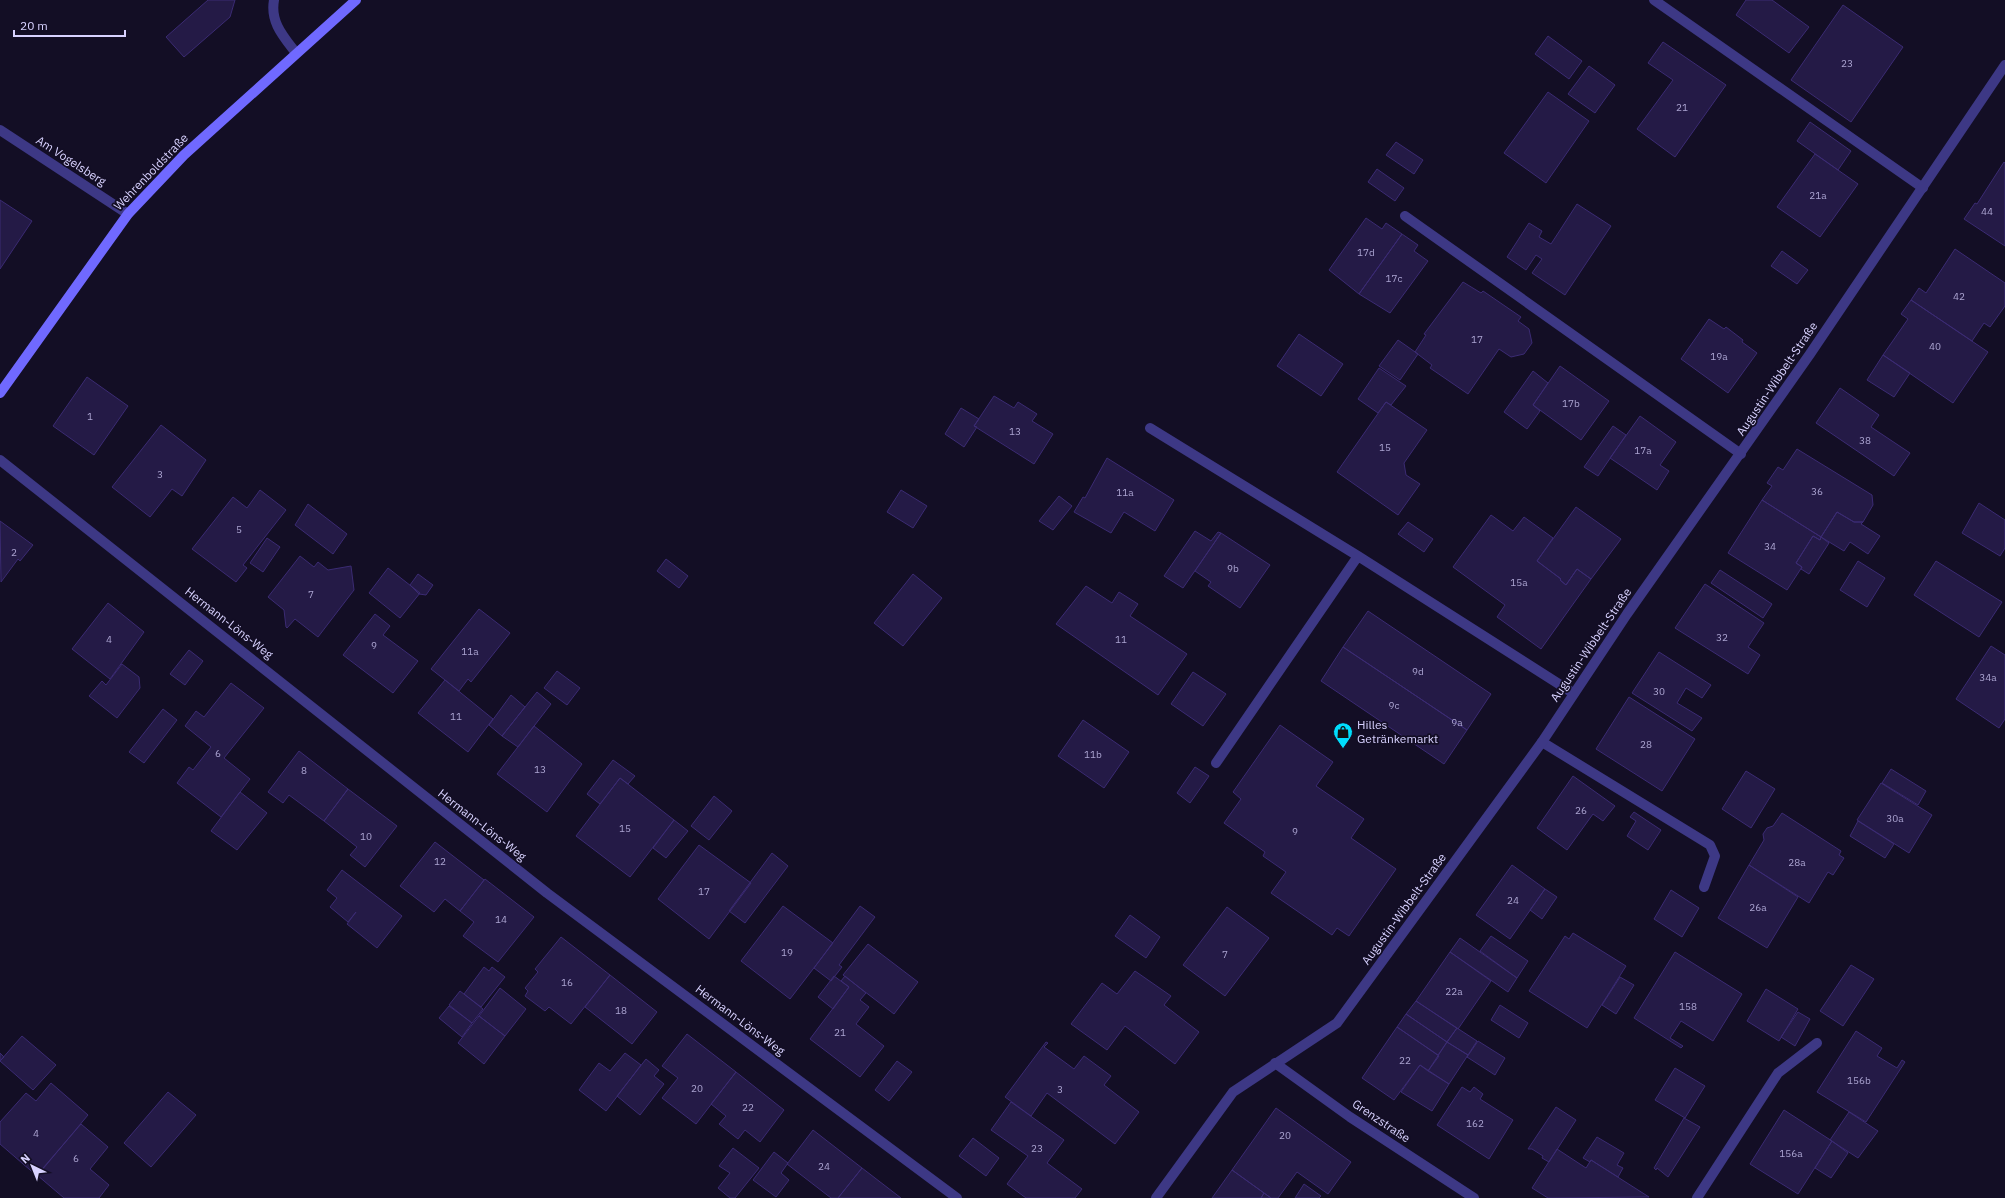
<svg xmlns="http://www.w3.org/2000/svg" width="2005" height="1198" viewBox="0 0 2005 1198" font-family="'IBM Plex Sans',sans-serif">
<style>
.building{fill:#241a46;stroke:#3b2b73}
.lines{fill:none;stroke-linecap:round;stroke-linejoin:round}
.lane{stroke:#3d3885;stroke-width:10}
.street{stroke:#3d3885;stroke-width:10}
.secondary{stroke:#7069ff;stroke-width:10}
.labels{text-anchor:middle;stroke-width:3.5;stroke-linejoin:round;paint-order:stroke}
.number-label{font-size:10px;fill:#aba4d1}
.street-label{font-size:12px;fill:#d8d2ff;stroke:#130e25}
.poi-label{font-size:12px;fill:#d8d2ff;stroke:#130e25;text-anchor:start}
</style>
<rect width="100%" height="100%" fill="#130e25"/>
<path class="building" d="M 208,0 L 235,0 L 230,17 L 184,57 L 166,37 Z
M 1746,0 L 1772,0 L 1809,27 L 1789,53 L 1736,15 Z
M 1843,5 L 1903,47 L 1851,122 L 1791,80 Z
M 1548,36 L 1582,61 L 1569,79 L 1535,54 Z
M 1663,42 L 1726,85 L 1675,157 L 1637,129 L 1673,80 L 1648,63 Z
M 1589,66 L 1615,85 L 1595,113 L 1568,94 Z
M 1548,92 L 1589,121 L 1546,183 L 1504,153 Z
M 1810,122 L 1851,151 L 1838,170 L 1797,141 Z
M 1396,142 L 1423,160 L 1414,174 L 1386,155 Z
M 1815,154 L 1858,184 L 1820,237 L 1777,207 Z
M 2004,162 L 2005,163 L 2005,246 L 1964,219 L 1975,203 L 1977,204 Z
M 1377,169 L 1404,188 L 1395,201 L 1368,182 Z
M 0,200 L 32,221 L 0,269 Z
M 1577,204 L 1611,226 L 1565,295 L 1532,273 L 1542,259 L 1536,255 L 1526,270 L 1507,257 L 1529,223 L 1542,231 L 1539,237 L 1551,244 Z
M 1366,218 L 1382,229 L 1386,223 L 1402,234 L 1359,294 L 1329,270 Z
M 1402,234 L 1418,245 L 1414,251 L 1428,261 L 1390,313 L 1359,294 Z
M 1955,249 L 2005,283 L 2005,306 L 1990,327 L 1984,323 L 1972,341 L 1911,300 L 1919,288 L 1926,293 Z
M 1782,251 L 1808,270 L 1797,284 L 1771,266 Z
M 1463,282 L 1481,293 L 1483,291 L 1521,317 L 1518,321 L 1529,329 L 1532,343 L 1524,354 L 1511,357 L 1499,349 L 1468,394 L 1430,368 L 1432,365 L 1415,352 L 1426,335 L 1424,334 Z
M 1911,300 L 1988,352 L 1953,403 L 1883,355 L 1908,319 L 1901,314 Z
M 1709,319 L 1724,329 L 1726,327 L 1743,340 L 1742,342 L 1757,353 L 1728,393 L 1681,359 Z
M 1299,334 L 1343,364 L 1321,396 L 1277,366 Z
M 1398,340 L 1418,354 L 1400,380 L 1379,366 Z
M 1883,355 L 1910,373 L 1894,397 L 1867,380 Z
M 1560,366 L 1609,401 L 1581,440 L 1533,405 Z
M 1379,368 L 1406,386 L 1391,405 L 1386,402 L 1378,413 L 1358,399 Z
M 1533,371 L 1548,383 L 1533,405 L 1540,411 L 1527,429 L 1504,412 Z
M 87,377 L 128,406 L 94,455 L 53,426 Z
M 1840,388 L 1879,415 L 1871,427 L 1910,453 L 1894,476 L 1816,423 Z
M 994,396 L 1014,408 L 1018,402 L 1037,414 L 1032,421 L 1053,434 L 1034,464 L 974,426 Z
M 1386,402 L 1427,430 L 1404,463 L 1406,475 L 1420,484 L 1398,515 L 1337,472 Z
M 961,408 L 979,419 L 974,426 L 977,427 L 964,447 L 945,434 Z
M 1640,416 L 1676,442 L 1660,465 L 1669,471 L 1657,490 L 1610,458 Z
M 161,425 L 206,460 L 182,496 L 172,489 L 150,517 L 112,487 Z
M 1613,426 L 1626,435 L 1598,476 L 1584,467 Z
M 1797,449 L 1872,495 L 1873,505 L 1863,522 L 1854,522 L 1837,512 L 1821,537 L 1762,500 L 1772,486 L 1767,483 L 1778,467 L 1783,470 Z
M 1107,458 L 1174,500 L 1155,531 L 1124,512 L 1111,533 L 1074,512 L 1083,497 L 1085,498 Z
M 260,490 L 286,510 L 243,565 L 247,568 L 236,582 L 192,549 L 233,497 L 247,508 Z
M 901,490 L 927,506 L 913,528 L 887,512 Z
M 1059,496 L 1072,506 L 1053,530 L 1039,521 Z
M 1762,500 L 1821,537 L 1820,540 L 1813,536 L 1796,563 L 1802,567 L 1787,590 L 1728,553 Z
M 1979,503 L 2005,520 L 2005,548 L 2000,556 L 1962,533 Z
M 308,504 L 347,534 L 333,554 L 295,525 Z
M 1576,507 L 1621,539 L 1591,579 L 1577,569 L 1566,585 L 1560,580 L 1561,579 L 1537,561 Z
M 1837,512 L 1854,522 L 1863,522 L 1861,524 L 1880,536 L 1868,554 L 1850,542 L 1844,551 L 1821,537 Z
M 1491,515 L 1513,531 L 1524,517 L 1553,538 L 1537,561 L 1561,579 L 1560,580 L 1566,585 L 1577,569 L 1591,579 L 1541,649 L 1497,617 L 1505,605 L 1453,567 Z
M 0,521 L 33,545 L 20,561 L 18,559 L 1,582 Z
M 1408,522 L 1433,539 L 1424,552 L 1398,534 Z
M 1195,531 L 1211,541 L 1218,532 L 1221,533 L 1183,588 L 1164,576 Z
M 1221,533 L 1270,565 L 1240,608 L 1208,586 L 1211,582 L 1195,571 Z
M 1813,536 L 1820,540 L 1821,537 L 1829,543 L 1809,574 L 1801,569 L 1802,567 L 1796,563 Z
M 267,538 L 280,547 L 263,572 L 250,563 Z
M 300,556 L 314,567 L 318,562 L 328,570 L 351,566 L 354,590 L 318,637 L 295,619 L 287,628 L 286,627 L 284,610 L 268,597 Z
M 666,559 L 688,576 L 679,588 L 657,571 Z
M 1858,561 L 1885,578 L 1867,607 L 1840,590 Z
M 1936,561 L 2002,602 L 1979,637 L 1914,595 Z
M 388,568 L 420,593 L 400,618 L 369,593 Z
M 1720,570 L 1772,604 L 1763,618 L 1711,583 Z
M 418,574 L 433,585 L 426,595 L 419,594 L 410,585 Z
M 913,574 L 942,598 L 903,646 L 874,623 Z
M 1705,584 L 1764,623 L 1748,647 L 1760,655 L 1748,674 L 1675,628 Z
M 1086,586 L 1112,603 L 1119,592 L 1138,604 L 1130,616 L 1187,654 L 1158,695 L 1056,624 Z
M 108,603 L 144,632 L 110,679 L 72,649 Z
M 479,609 L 510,633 L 471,682 L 468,679 L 459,691 L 431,669 Z
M 1368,611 L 1491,694 L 1467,730 L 1343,647 Z
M 375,614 L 390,626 L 383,635 L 418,661 L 393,693 L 343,655 Z
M 1991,646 L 2005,655 L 2005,719 L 1999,728 L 1956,699 Z
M 1343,647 L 1467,730 L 1444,764 L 1321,681 Z
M 189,650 L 203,661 L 185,685 L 170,674 Z
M 1659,652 L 1711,685 L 1702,698 L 1686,688 L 1677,703 L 1702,718 L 1692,731 L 1632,693 Z
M 122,664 L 139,677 L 140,688 L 117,718 L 89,696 L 102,681 L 106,685 Z
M 557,671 L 580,688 L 567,705 L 544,688 Z
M 1193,672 L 1226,694 L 1203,726 L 1171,704 Z
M 445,680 L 493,719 L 468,752 L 418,713 Z
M 231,683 L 264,708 L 224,758 L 250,779 L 221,817 L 177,783 L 189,767 L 193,770 L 211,747 L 185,726 L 196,711 L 204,717 Z
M 537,692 L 551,704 L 518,747 L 502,736 Z
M 511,695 L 525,707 L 502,736 L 489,725 Z
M 1629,697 L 1695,739 L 1662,791 L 1596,749 Z
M 163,709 L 177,720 L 144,763 L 129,752 Z
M 1083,720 L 1129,752 L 1104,788 L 1058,756 Z
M 1280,725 L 1333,762 L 1316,786 L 1364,819 L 1351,838 L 1396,869 L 1349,936 L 1337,928 L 1332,935 L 1271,893 L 1286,872 L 1263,856 L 1265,852 L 1224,823 L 1241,799 L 1233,792 Z
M 534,726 L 582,764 L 547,812 L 497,774 Z
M 299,751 L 348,789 L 324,821 L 289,795 L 283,803 L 268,792 Z
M 613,760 L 635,776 L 628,784 L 620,778 L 600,804 L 587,794 Z
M 1195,767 L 1209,776 L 1190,803 L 1177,793 Z
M 1891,769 L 1926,791 L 1918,805 L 1882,783 Z
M 1746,771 L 1775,789 L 1751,828 L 1722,809 Z
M 1573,776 L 1615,806 L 1603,821 L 1593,814 L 1567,850 L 1537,828 Z
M 620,778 L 674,820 L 630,877 L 576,836 Z
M 1881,783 L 1932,815 L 1909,853 L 1857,820 Z
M 348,789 L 397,826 L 365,867 L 350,855 L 357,847 L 324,821 Z
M 240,792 L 267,813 L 237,850 L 211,831 Z
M 714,796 L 732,811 L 709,840 L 691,826 Z
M 1634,812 L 1661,830 L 1648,850 L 1627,836 L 1636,821 L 1630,817 Z
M 1782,813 L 1841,851 L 1839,855 L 1844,858 L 1833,875 L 1828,872 L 1809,903 L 1749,865 L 1764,840 L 1763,834 L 1767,828 L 1773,826 Z
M 674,820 L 688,831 L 666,858 L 653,848 Z
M 1858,821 L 1894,844 L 1885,858 L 1850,836 Z
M 435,842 L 484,880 L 460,911 L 445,899 L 434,912 L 400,886 Z
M 699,845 L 751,883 L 709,939 L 658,899 Z
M 772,853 L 788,866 L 745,923 L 729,911 Z
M 1512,865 L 1545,889 L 1510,939 L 1476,915 Z
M 1749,865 L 1798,897 L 1767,948 L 1718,918 Z
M 342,870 L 402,916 L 377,948 L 347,924 L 356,912 L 348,922 L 330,907 L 337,898 L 327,890 Z
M 485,879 L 534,917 L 498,962 L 463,936 L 474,922 L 460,911 Z
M 1545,889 L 1557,897 L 1542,919 L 1530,910 Z
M 1671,890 L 1699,908 L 1682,937 L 1654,919 Z
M 783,906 L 833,943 L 790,999 L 741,961 Z
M 860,906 L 875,917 L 839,965 L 842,967 L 831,981 L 814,968 Z
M 1227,907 L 1269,938 L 1225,996 L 1183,965 Z
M 1130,915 L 1160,937 L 1146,958 L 1115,936 Z
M 1573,933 L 1626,966 L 1587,1028 L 1529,991 L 1565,936 L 1569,939 Z
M 1491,936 L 1528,961 L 1517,978 L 1480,951 Z
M 561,937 L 610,975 L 571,1024 L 549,1007 L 545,1011 L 525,996 L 528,991 L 525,988 L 538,972 L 535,969 Z
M 1460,938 L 1517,978 L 1508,992 L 1450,952 Z
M 868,944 L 918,982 L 894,1014 L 843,975 Z
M 1450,952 L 1491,981 L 1458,1029 L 1416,1001 Z
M 1675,952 L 1742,994 L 1713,1041 L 1681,1021 L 1670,1038 L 1683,1046 L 1681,1048 L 1634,1018 Z
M 1851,965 L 1874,979 L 1843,1026 L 1820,1011 Z
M 484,967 L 489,971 L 492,967 L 505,977 L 481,1007 L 464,994 Z
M 1135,971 L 1171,996 L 1164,1005 L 1199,1032 L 1175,1064 L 1125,1026 L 1107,1050 L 1071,1024 L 1102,983 L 1117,994 Z
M 610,975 L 657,1012 L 632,1044 L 585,1007 Z
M 834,976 L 849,987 L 833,1009 L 818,997 Z
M 845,976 L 866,993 L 860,1000 L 869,1007 L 856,1024 L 884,1046 L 860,1077 L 810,1039 L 849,987 L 841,981 Z
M 1620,977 L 1634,985 L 1616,1014 L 1602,1005 Z
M 500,988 L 526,1009 L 505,1036 L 479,1016 Z
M 1766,989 L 1798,1009 L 1779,1041 L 1747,1021 Z
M 460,991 L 483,1009 L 472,1023 L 449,1005 Z
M 1416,1001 L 1457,1028 L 1447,1042 L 1406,1014 Z
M 1500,1005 L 1528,1023 L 1519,1038 L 1491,1020 Z
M 449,1006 L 472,1023 L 462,1037 L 439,1018 Z
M 1798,1012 L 1810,1019 L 1795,1046 L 1781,1037 Z
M 1406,1014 L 1447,1042 L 1438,1055 L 1397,1027 Z
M 479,1016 L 505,1036 L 484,1064 L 458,1043 Z
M 1397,1027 L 1439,1056 L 1428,1071 L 1420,1065 L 1394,1100 L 1362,1078 Z
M 1457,1028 L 1477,1041 L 1468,1055 L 1447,1042 Z
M 1856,1031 L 1882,1048 L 1877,1056 L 1897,1068 L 1902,1060 L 1905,1062 L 1866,1122 L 1817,1092 Z
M 687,1034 L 736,1072 L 696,1124 L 662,1098 L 678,1078 L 662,1066 Z
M 22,1036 L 56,1065 L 33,1090 L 0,1061 Z
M 1478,1041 L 1505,1058 L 1495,1075 L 1467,1057 Z
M 1046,1042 L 1048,1043 L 1044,1047 L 1074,1069 L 1084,1056 L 1111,1076 L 1104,1085 L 1139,1112 L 1115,1144 L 1047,1093 L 1031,1116 L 1005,1097 Z
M 1447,1042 L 1468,1055 L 1449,1084 L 1428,1071 Z
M 0,1053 L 4,1057 L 0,1061 Z
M 625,1053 L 641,1065 L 606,1111 L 579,1090 L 599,1063 L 610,1071 Z
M 646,1059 L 659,1070 L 654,1076 L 664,1084 L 640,1115 L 617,1096 Z
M 897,1061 L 912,1072 L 889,1101 L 875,1090 Z
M 1420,1065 L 1449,1084 L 1432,1111 L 1401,1092 Z
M 1675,1068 L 1705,1086 L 1685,1118 L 1655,1100 Z
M 736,1072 L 784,1110 L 760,1142 L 745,1130 L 738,1139 L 719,1124 L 726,1116 L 711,1104 Z
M 51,1083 L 88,1115 L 37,1176 L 0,1144 L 0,1122 L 26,1093 L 36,1101 Z
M 1462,1087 L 1470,1092 L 1474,1087 L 1483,1094 L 1480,1099 L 1513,1120 L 1489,1159 L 1437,1125 Z
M 168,1092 L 196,1115 L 151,1167 L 124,1143 Z
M 1011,1102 L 1064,1140 L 1047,1163 L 1082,1189 L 1075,1198 L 1026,1198 L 1007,1184 L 1028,1156 L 991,1130 Z
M 1556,1107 L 1576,1120 L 1549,1162 L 1542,1158 L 1543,1156 L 1532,1149 L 1528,1149 Z
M 1276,1108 L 1351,1162 L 1328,1194 L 1297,1172 L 1278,1198 L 1271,1198 L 1232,1170 Z
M 1784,1110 L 1832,1141 L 1798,1194 L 1750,1164 Z
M 1849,1112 L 1878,1131 L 1858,1158 L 1830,1140 Z
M 1684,1118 L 1700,1127 L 1668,1177 L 1657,1168 L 1656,1170 L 1654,1168 Z
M 81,1124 L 108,1147 L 90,1169 L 109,1185 L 99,1198 L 64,1198 L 37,1175 Z
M 813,1130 L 862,1168 L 838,1198 L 831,1198 L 787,1164 Z
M 1597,1137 L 1624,1153 L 1617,1165 L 1623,1168 L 1618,1177 L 1591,1160 L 1590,1162 L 1583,1158 Z
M 973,1138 L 999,1158 L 986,1176 L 959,1156 Z
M 1832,1141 L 1848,1153 L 1831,1178 L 1815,1168 Z
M 733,1148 L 759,1168 L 735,1198 L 730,1198 L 718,1188 L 730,1173 L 719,1166 Z
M 1557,1149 L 1586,1168 L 1591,1160 L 1649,1197 L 1548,1198 L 1532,1188 Z
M 774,1152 L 788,1163 L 781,1173 L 789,1180 L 776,1197 L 753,1180 Z
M 862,1168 L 901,1198 L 838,1198 Z
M 1232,1170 L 1264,1193 L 1261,1198 L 1212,1198 Z
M 1304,1184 L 1321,1196 L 1319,1198 L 1295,1198 Z
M 1264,1193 L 1271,1198 L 1261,1198 Z"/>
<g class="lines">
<path class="lane" d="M 274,0 C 270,22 283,36 296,53
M 1654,0 L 1923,188
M 1405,216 L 1741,454
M 1150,428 L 1358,556 L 1573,693
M 1542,742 L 1710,845 L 1715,856 L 1704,887
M 1216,763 L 1358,556
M 1697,1198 L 1778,1073 L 1817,1043"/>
<path class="street" d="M 0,130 L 128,214
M 0,460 L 547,893 L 957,1198
M 1275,1063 L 1350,1117 L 1474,1198
M 1156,1198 L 1233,1092 L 1337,1023 L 1542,742 L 1627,614 L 1810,354 L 2005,65"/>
<path class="secondary" d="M 0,393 L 128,214 L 184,155 L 356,0"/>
</g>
<defs>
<symbol id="shop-pin" viewBox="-11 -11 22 30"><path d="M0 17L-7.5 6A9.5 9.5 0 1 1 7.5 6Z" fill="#00ddfd" stroke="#130e25"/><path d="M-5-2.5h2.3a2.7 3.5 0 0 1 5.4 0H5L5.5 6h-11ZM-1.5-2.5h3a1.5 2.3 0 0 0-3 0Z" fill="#111"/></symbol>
</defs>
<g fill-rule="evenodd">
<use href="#shop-pin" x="1332" y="721" width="22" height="30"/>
</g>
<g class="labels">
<g class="number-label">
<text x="1847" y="67">23</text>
<text x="1682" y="111">21</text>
<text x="1818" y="199">21a</text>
<text x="1987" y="215">44</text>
<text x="1366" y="256">17d</text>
<text x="1394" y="282">17c</text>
<text x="1959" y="300">42</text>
<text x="1477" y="343">17</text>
<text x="1935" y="350">40</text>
<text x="1719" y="360">19a</text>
<text x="1571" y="407">17b</text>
<text x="90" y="420">1</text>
<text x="1015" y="435">13</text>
<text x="1865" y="444">38</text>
<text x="1385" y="451">15</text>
<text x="1643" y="454">17a</text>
<text x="160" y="478">3</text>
<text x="1817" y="495">36</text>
<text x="1125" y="496">11a</text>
<text x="239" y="533">5</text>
<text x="1770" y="550">34</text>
<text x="14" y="556">2</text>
<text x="1233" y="572">9b</text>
<text x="1519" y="586">15a</text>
<text x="311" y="598">7</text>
<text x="1722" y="641">32</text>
<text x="109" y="643">4</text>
<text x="1121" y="643">11</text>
<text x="374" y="649">9</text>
<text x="470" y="655">11a</text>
<text x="1418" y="675">9d</text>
<text x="1988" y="681">34a</text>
<text x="1659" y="695">30</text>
<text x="1394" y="709">9c</text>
<text x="456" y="720">11</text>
<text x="1457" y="726">9a</text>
<text x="1646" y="748">28</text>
<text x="218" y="757">6</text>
<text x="1093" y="758">11b</text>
<text x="540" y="773">13</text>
<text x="304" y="774">8</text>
<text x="1581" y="814">26</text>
<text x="1895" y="822">30a</text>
<text x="625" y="832">15</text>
<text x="1295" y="835">9</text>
<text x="366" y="840">10</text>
<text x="440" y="865">12</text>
<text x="1797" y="866">28a</text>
<text x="704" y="895">17</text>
<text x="1513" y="904">24</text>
<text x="1758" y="911">26a</text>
<text x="501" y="923">14</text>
<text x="787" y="956">19</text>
<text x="1225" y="958">7</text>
<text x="567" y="986">16</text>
<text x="1454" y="995">22a</text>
<text x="1688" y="1010">158</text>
<text x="621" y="1014">18</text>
<text x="840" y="1036">21</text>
<text x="1405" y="1064">22</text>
<text x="1859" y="1084">156b</text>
<text x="697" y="1092">20</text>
<text x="1060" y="1093">3</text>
<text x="748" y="1111">22</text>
<text x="1475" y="1127">162</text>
<text x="36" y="1137">4</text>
<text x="1285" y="1139">20</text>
<text x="1037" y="1152">23</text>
<text x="1791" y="1157">156a</text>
<text x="76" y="1162">6</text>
<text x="824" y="1170">24</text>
</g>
<g class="street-label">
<text transform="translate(71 161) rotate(33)" y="4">Am Vogelsberg</text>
<text transform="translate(151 172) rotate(-46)" y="4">Wehrenboldstraße</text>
<text transform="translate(1777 379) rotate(-56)" y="4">Augustin-Wibbelt-Straße</text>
<text transform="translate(229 623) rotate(38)" y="4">Hermann-Löns-Weg</text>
<text transform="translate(1591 645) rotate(-56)" y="4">Augustin-Wibbelt-Straße</text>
<text transform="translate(482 825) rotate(38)" y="4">Hermann-Löns-Weg</text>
<text transform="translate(1404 909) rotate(-54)" y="4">Augustin-Wibbelt-Straße</text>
<text transform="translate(740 1020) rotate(37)" y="4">Hermann-Löns-Weg</text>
<text transform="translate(1381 1121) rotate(34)" y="4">Grenzstraße</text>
</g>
<g class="poi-label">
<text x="1357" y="729">Hilles<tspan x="1357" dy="14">Getränkemarkt</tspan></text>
</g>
</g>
<g transform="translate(32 1166) rotate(317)" stroke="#130e25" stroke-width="3" paint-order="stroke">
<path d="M0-3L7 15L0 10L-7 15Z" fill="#d8d2ff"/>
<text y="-6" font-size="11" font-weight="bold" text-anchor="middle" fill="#d8d2ff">N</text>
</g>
<path d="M14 30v6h111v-6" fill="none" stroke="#d8d2ff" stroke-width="2"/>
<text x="20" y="30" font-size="12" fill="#d8d2ff" stroke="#130e25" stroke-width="3" paint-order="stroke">20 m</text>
</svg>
